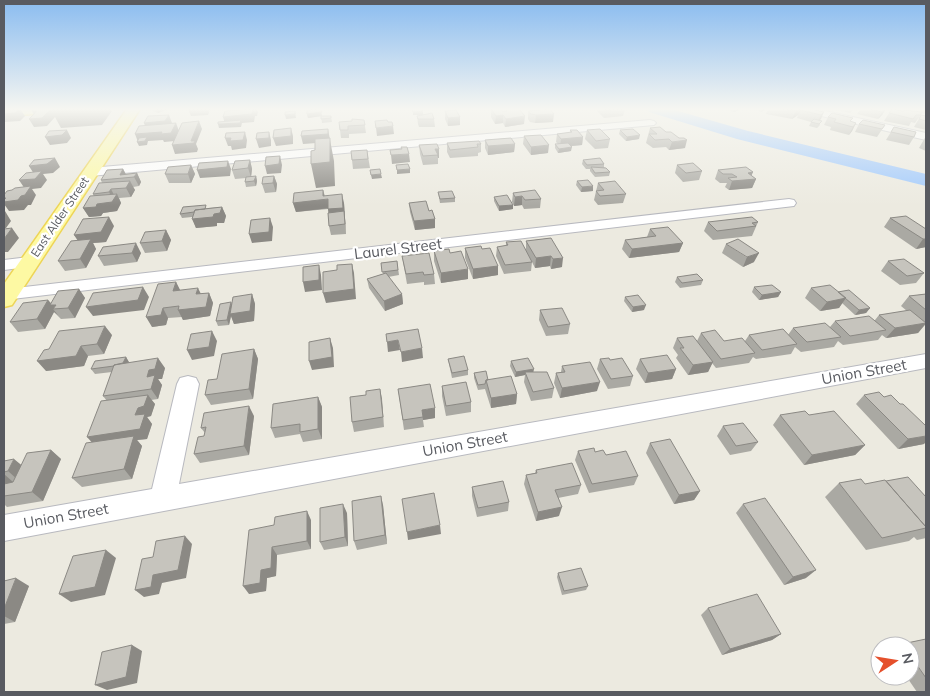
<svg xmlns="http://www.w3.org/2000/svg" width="930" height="696" viewBox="0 0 930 696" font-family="Mulish,sans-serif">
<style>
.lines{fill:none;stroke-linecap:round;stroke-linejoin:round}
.river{fill:#9ec8fd;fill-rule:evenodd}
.minor-casing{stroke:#b8b9bf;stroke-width:2}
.major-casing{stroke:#eed556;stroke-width:3}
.minor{fill:#fff;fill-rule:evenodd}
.major{fill:#fdf9a3;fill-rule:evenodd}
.wall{fill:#aaa9a3}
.shaded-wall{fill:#8b8984}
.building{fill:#c6c4bd;stroke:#8b8984}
.labels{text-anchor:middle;stroke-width:4.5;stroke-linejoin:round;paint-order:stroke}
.far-street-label{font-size:12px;fill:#595b61;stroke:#fff}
.street-label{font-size:15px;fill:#595b61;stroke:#fff}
</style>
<rect width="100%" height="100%" fill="#eceae0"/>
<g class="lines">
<path class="river" d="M 647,109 L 671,109 L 748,131 L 926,174 L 926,186 L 737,139 L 649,112 Z"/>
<defs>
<path id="minor" d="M 799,109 L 816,109 L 926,133 L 926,140 L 804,112 Z
M 650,120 L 654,121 L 656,123 L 654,125 L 90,176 L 83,172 L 90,168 Z
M 789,199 L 794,200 L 796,203 L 794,206 L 4,300 L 4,290 L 7,289 Z
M 29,257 L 35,258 L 37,262 L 35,266 L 4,270 L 4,260 Z
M 926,354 L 926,368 L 4,541 L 4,515 L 152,489 L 177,384 L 180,378 L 188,376 L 196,378 L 199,384 L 179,484 Z"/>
<path id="major" d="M 4,109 L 55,109 L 48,113 L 4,116 Z
M 127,109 L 140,109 L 12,305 L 4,307 L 4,284 Z"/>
</defs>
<use href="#minor" class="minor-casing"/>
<use href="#major" class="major-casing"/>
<use href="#minor" class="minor"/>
<use href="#major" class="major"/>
</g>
<path class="wall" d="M 151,109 L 166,109 L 166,110 L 158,113 L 152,111 Z
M 446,109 L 460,109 L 460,110 L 456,111 L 460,117 L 460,125 L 448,126 L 445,119 L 445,111 L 447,111 Z
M 491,109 L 502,111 L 506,111 L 506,109 L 524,124 L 505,127 L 503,123 L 495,124 L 491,117 Z
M 597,109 L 625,109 L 623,116 L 604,118 L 597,111 Z
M 725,109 L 740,109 L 739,110 L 734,112 Z
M 753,109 L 801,109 L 798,115 L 792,119 L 766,114 L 768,109 L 761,112 Z
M 832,109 L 854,109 L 850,113 Z
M 861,109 L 886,109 L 882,115 L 878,119 L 857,114 Z
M 922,109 L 926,109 L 926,114 L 922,113 L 915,123 L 911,122 L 909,126 L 884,121 L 889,113 L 903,111 L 920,112 Z
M 800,110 L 824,112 L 819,121 L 820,125 L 817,128 L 809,126 L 811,122 L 797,118 Z
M 528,111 L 553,122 L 535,123 L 530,122 L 528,119 Z
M 307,114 L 322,116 L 331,116 L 332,122 L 322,123 L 321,116 L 308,118 Z
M 921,115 L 926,116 L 926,130 L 914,127 Z
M 417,116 L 434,119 L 435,127 L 419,127 L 418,124 Z
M 828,117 L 851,122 L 856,123 L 852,131 L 849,135 L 830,130 L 831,127 L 824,125 Z
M 364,120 L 366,133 L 349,134 L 349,138 L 341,138 L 340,130 L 352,121 Z
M 859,124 L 885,125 L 877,137 L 855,132 Z
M 894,127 L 914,137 L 909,145 L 886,140 Z
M 650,128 L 685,148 L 669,150 L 666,147 L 653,148 L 646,143 Z
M 570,130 L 583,137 L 582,145 L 571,146 L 571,151 L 558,153 L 555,148 L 555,144 L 558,144 L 556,142 L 557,134 L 570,133 Z
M 587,130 L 610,139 L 608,148 L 595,149 L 585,139 Z
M 620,130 L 639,139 L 626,141 L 619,134 Z
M 524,136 L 548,153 L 531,155 L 523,144 Z
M 926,136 L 926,151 L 919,148 Z
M 485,140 L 515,144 L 514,152 L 488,155 L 485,148 Z
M 447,143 L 481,144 L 481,152 L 478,153 L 478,156 L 450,158 L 447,152 Z
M 419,145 L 439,149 L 439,158 L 438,158 L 438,164 L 423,165 L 420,154 Z
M 367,150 L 370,168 L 353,169 L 352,160 Z
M 250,160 L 252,169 L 251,177 L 256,176 L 257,181 L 256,186 L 246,187 L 245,182 L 246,178 L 235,179 L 232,170 Z
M 583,160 L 604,164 L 604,167 L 610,172 L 609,176 L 595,177 L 590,171 L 590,169 L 586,169 L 582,164 Z
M 191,165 L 195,174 L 191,183 L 169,183 L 165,174 Z
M 677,165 L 702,171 L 699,180 L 683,182 L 675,173 Z
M 123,169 L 126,174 L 137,173 L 141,182 L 139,186 L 133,187 L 135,190 L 131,197 L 119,198 L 121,203 L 117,211 L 103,213 L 101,216 L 89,217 L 83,208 L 94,196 L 93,194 L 102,183 L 101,180 Z
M 718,170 L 753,172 L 751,175 L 756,179 L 752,188 L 729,190 L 725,187 L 727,183 L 720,183 L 715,179 Z
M 274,176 L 277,184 L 276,192 L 265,193 L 262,184 Z
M 577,181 L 593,191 L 581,192 L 576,185 Z
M 598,183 L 626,194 L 623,203 L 598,205 L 594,200 Z
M 323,190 L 325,196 L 344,203 L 346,234 L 331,235 L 329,226 L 328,209 L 296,212 L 293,203 Z
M 438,192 L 455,198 L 455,202 L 440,203 Z
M 513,193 L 541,199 L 540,208 L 524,209 L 522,205 L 514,206 L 512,202 Z
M 494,197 L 513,205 L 513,209 L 499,211 L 494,201 Z
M 409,203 L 429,211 L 435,219 L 435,228 L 415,230 L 410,212 Z
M 222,207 L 226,216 L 224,223 L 217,223 L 217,226 L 196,228 L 192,217 L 182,218 L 180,214 L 208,208 Z
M 890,218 L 926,229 L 926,247 L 916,249 L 884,227 Z
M 708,222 L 758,222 L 752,236 L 713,240 L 704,231 Z
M 114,226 L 106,242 L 93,243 L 96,249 L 86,268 L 65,271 L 58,261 L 77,241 Z
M 650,229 L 683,243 L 679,252 L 629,258 L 622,249 L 625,240 L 647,237 Z
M 166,230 L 171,240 L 167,251 L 145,253 L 140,243 Z
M 551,238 L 562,267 L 551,269 L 550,266 L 535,268 L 532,262 L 531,271 L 504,274 L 496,256 L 497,247 L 506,246 L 506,242 L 526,249 L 526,241 Z
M 726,244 L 754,262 L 743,267 L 722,253 Z
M 103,247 L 141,253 L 137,262 L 104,266 L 98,256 Z
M 465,248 L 482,249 L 498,266 L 498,275 L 473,279 L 465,258 Z
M 434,251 L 468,279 L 441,283 L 434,261 Z
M 402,256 L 434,274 L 435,284 L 424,285 L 424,282 L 407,284 Z
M 397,261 L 399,275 L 388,277 L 402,294 L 403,304 L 385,311 L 369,288 L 367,279 L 383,274 L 381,263 Z
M 888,261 L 924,273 L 916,283 L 900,285 L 881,271 Z
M 677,277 L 703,280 L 701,285 L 680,288 L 675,282 Z
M 176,282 L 180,290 L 201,294 L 209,293 L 213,303 L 210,316 L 183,320 L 182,317 L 168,318 L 166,325 L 152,327 Z
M 754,287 L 781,292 L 778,297 L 759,300 L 752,292 Z
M 811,288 L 838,292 L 870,308 L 866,313 L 855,315 L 842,303 L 839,308 L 820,311 L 805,298 Z
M 79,289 L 85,298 L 75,318 L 61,319 L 54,312 L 45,329 L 18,332 L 10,322 L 48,300 L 51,303 Z
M 252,294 L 255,304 L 254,321 L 234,324 L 231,316 L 229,325 L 218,326 L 216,321 L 232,304 Z
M 926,294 L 926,326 L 925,325 L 918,333 L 886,338 L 882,335 L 878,340 L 843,345 L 838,341 L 834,347 L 801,352 L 795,347 L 791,354 L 756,359 L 753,357 L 749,363 L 716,368 L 712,363 L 708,372 L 688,375 L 676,358 L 678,355 L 673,348 L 677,338 L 697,341 L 701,333 L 724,341 L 745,341 L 749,335 L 788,335 L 793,328 L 830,327 L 835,321 L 875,320 L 879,315 L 907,311 L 901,306 L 909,296 Z
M 625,297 L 644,310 L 632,312 L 624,301 Z
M 540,310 L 570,324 L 568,334 L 546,336 L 539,320 Z
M 112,335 L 104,354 L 88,356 L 84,366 L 46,371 L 49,349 Z
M 254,349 L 258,359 L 253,399 L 211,405 L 205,395 L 217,379 Z
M 126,357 L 129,363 L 165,368 L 162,379 L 158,379 L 162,385 L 158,399 L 151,400 L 155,404 L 151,416 L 147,417 L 152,424 L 147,439 L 137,440 L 142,446 L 132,479 L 82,487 L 72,478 L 92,442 L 107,401 L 103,396 L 112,372 L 95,374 L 91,369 Z
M 448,359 L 468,370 L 468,375 L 452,378 L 449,364 Z
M 600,359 L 610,360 L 633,376 L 630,386 L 608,389 L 597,369 Z
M 640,359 L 676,369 L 672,379 L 645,383 L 636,369 Z
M 511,361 L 533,372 L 554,388 L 552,398 L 531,401 L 524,382 L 525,375 L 515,377 L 510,366 Z
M 562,366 L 597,391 L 560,398 L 554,383 L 556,373 L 561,372 Z
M 474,373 L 517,394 L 516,404 L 491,408 L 485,389 L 478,390 L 474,378 Z
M 442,386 L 471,402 L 471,412 L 446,416 L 442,396 Z
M 380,389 L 384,427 L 354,432 L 352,422 Z
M 398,389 L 435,418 L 423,420 L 424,427 L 404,430 Z
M 864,395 L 924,444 L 898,449 L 856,404 Z
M 318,397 L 322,407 L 322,439 L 303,442 L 300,434 L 275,438 L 271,428 Z
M 780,415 L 809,415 L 865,445 L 855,455 L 804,465 L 773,425 Z
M 254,416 L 249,455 L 200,463 L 194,454 L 204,436 L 205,433 L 201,428 Z
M 723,426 L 758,442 L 751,451 L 730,455 L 717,436 Z
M 650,443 L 700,491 L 694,500 L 674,504 L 646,453 Z
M 51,450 L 61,459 L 43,501 L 7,507 L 4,504 L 4,461 L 21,465 Z
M 578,451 L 595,452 L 606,455 L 638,476 L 634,485 L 589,493 L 575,460 Z
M 536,470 L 581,485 L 578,494 L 558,498 L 559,516 L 536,521 L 524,484 L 526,475 L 535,473 Z
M 886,481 L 926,497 L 926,538 L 917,540 L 914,537 L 909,541 L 866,550 L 825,497 L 839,483 L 865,484 Z
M 472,487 L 509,502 L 508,511 L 477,517 L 472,496 Z
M 743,504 L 806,578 L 784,585 L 736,513 Z
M 383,505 L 387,544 L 357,550 L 354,541 Z
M 347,513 L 348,546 L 324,550 L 320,542 Z
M 311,520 L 311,549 L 277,555 L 276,576 L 267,578 L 266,591 L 249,594 L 249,530 Z
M 558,573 L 588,586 L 586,590 L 562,595 L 557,577 Z
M 4,581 L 29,586 L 15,622 L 4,624 Z
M 708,608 L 781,634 L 772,640 L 722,655 L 701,615 Z
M 926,639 L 926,692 L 917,692 L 906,676 L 910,676 L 910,646 L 899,646 L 902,644 Z"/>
<path class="shaded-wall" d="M 20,109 L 25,116 L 20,121 L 4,122 L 4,114 Z
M 50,109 L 110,109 L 112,111 L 102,125 L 61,128 L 55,117 L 47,126 L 34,127 L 29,119 L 36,118 L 32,111 Z
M 156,109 L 166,109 L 166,110 L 158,113 Z
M 188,109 L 210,109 L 208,115 L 191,116 Z
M 253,109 L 256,109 L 258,112 L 257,116 L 255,116 L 254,122 L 242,123 L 241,127 L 219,128 L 218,124 L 225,124 L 223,117 Z
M 321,109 L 322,116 L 308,118 L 307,114 Z
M 735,109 L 740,109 L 739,110 L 734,112 Z
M 762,109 L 768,109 L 761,112 Z
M 799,109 L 801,109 L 798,115 L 792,119 L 796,111 Z
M 886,109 L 882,115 L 878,119 L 882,112 Z
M 295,111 L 296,118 L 286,119 L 285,115 Z
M 423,111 L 423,115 L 413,115 L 413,112 Z
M 824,112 L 821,119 L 817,123 L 821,115 Z
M 554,114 L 553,122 L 535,123 L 536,115 Z
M 169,115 L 172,123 L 168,129 L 147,131 L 144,123 Z
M 503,115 L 503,123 L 495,124 L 496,116 Z
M 525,116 L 524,124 L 505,127 L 506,119 Z
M 460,117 L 460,125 L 448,126 L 448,118 Z
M 199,121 L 202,129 L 196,144 L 198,149 L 197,152 L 175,154 L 172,145 L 191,141 Z
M 176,123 L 179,131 L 175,141 L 164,142 L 163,140 L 148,141 L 147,145 L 139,146 L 137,142 L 138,142 L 135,134 Z
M 856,123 L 852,131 L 849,135 L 853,127 Z
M 393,126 L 394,134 L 377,136 L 376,128 Z
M 291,128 L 293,136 L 293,144 L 276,146 L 273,138 Z
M 328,129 L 334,161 L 335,186 L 316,188 L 311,164 L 330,142 L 303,144 L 301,136 Z
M 67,130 L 71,138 L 67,143 L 50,145 L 45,137 Z
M 245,132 L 247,140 L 246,148 L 232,150 L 231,146 L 228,146 L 225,138 Z
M 269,132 L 271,140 L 271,146 L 259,148 L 256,139 Z
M 640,135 L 639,139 L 626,141 L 627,137 Z
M 583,137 L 582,145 L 560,147 L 561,139 Z
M 687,140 L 685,148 L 669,150 L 672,142 Z
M 515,144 L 514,152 L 488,155 L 488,146 Z
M 549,145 L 548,153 L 531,155 L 531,147 Z
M 572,147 L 571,151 L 558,153 L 559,149 Z
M 435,149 L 439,149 L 439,158 L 438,158 Z
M 409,154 L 410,162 L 392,164 L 391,155 Z
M 280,156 L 282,165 L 281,173 L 267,174 L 265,166 Z
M 55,158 L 60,167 L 53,173 L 43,174 L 47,180 L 41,188 L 32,189 L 36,195 L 31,205 L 28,205 L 24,210 L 9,211 L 4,204 L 4,198 L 25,189 L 19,180 L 34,174 L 29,166 Z
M 250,160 L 252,169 L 251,177 L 248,168 Z
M 228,161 L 231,169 L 230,176 L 200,178 L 197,170 Z
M 191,165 L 195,174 L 191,183 L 188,174 Z
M 123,169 L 127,177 L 120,175 Z
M 410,169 L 410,173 L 397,174 L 397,170 Z
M 753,172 L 750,179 L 756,179 L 752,188 L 729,190 L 732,181 L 748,173 Z
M 137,173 L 141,182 L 139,186 L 134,177 Z
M 381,174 L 382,178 L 372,179 L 371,175 Z
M 256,176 L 257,181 L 256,186 L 254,181 Z
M 274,176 L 277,184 L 276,192 L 273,183 Z
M 130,181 L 135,190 L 131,197 L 126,188 Z
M 593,186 L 593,191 L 581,192 L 582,187 Z
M 111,189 L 115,197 L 117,194 L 121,203 L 117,211 L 103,213 L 101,216 L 89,217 L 83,208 L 113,200 L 109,192 Z
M 323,190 L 325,200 L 328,199 L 330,208 L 296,212 L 293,203 L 323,196 Z
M 342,194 L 344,203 L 346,234 L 345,224 L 330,219 L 328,209 Z
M 522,196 L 522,205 L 514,206 L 515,197 Z
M 513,205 L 513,209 L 499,211 L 499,206 Z
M 222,207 L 226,216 L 224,223 L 217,223 L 217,226 L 196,228 L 192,219 L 214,214 Z
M 5,211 L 11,221 L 6,228 L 4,228 L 4,213 Z
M 109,217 L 114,226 L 106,242 L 93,243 L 96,249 L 86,268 L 80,259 L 80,244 L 74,235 Z
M 270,218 L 273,227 L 272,241 L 252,243 L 249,234 Z
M 435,219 L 435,228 L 415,230 L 414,221 Z
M 12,228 L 19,238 L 8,252 L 4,252 L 4,239 Z
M 166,230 L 171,240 L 167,251 L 162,241 Z
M 923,239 L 926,239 L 926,247 L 916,249 Z
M 136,243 L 141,253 L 137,262 L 132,253 Z
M 683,243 L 679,252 L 629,258 L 632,249 Z
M 759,253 L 754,262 L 743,267 L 747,257 Z
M 551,256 L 550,266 L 535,268 L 536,258 Z
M 563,258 L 562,267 L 551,269 L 553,259 Z
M 352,264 L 354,273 L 356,299 L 326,303 L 323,293 Z
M 319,265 L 321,275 L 322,290 L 305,292 L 303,282 Z
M 498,266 L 498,275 L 473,279 L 473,269 Z
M 468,269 L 468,279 L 441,283 L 441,273 Z
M 176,282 L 181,292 L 173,291 Z
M 143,287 L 149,297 L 144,310 L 93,316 L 86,307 Z
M 198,288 L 203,298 L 196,294 Z
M 79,289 L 85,298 L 75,318 L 68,308 Z
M 781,292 L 778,297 L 759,300 L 762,295 Z
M 209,293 L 213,303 L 210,316 L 183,320 L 178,310 Z
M 252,294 L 255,304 L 254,321 L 234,324 L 231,316 L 229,325 L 227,320 L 231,302 L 233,307 Z
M 402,294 L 403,304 L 385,311 L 384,301 Z
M 846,298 L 839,308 L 820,311 L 827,302 Z
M 48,300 L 52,305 L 56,305 L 53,309 L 58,315 L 54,312 L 45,329 L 37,319 Z
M 646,305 L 644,310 L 632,312 L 633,307 Z
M 163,308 L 168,318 L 166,325 L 152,327 L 146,317 Z
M 870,308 L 866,313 L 855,315 L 859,310 Z
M 926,323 L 918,333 L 886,338 L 895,328 Z
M 105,326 L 112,335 L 104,354 L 97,344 Z
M 212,331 L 217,341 L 214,356 L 192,360 L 187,350 Z
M 330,338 L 333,348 L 334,367 L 312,370 L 309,361 Z
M 398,340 L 400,350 L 388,352 L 387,342 Z
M 81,346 L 88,356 L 84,366 L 46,371 L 37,361 Z
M 422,348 L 423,358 L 402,362 L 401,352 Z
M 254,349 L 258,359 L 253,399 L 249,389 Z
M 126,357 L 129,362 L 125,370 L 122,365 Z
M 158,358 L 165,368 L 162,379 L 158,379 L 162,385 L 158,399 L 151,389 L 147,377 L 149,370 Z
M 713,362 L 708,372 L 688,375 L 693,365 Z
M 534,369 L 533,374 L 525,372 L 525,375 L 515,377 L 516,372 Z
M 676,369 L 672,379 L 645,383 L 648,373 Z
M 600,382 L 597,391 L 560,398 L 562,388 Z
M 380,389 L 382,399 L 384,427 L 383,417 Z
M 517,394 L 516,404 L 491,408 L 491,398 Z
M 148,395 L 155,404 L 151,416 L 147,417 L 152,424 L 147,439 L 137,440 L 142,446 L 132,479 L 124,469 L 96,447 L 87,437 L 135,415 L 138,408 Z
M 318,397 L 322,407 L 322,439 L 318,429 Z
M 249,406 L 254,416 L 249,455 L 244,446 Z
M 435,408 L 435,418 L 423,420 L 422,410 Z
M 926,436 L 926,442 L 924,444 L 898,449 L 908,439 Z
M 865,445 L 855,455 L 804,465 L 812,455 Z
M 51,450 L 61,459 L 43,501 L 32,492 Z
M 14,459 L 25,468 L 19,481 L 8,471 Z
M 4,474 L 13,482 L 7,494 L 4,491 Z
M 700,491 L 694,500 L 674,504 L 679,495 Z
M 381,496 L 383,505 L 387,544 L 385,535 Z
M 343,504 L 347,513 L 348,546 L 345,537 Z
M 562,507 L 559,516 L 536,521 L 538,512 Z
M 307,511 L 311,520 L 311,549 L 307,541 Z
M 440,525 L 441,534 L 408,540 L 407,532 Z
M 185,536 L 192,544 L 186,578 L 162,583 L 159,594 L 144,597 L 135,590 L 153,575 Z
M 272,547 L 277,555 L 276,576 L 267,578 L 266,591 L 249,594 L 243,586 L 261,570 Z
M 106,550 L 116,558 L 105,595 L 71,602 L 59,594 Z
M 816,570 L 806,578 L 784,585 L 793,577 Z
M 16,578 L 29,586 L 15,622 L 4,616 L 4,609 Z
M 781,634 L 772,640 L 722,655 L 730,649 Z
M 132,645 L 142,651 L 137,683 L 107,690 L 95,685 Z"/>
<path class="building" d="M 20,109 L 15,113 L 4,114 L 4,111 L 5,110 Z
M 35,109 L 51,109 L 42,118 L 29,119 L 37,111 L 32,111 Z
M 247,109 L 256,109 L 256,112 L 254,112 L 253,109 Z
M 253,109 L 252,114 L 223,117 L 225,111 Z
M 321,109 L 322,112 L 307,114 L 307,110 Z
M 412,109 L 422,109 L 423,111 L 413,112 Z
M 491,109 L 500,109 L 502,111 L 507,111 L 506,109 L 519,109 L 525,116 L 506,119 L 503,115 L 496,116 Z
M 550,109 L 554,114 L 536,115 L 531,114 L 528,111 Z
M 603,109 L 625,109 L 605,110 Z
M 783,109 L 799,109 L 796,111 Z
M 802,109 L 812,109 L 824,112 L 821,115 L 800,110 Z
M 870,109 L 885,109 L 882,112 Z
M 892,109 L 903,111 L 905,110 L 922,112 L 920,115 L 916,115 L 913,119 L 889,113 Z
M 456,110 L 460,117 L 448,118 L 445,111 Z
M 295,111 L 295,114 L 285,115 L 285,112 Z
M 432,113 L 434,119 L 418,119 L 417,116 Z
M 832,113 L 853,118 L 850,121 L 856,123 L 853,127 L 834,122 L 836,119 L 828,117 Z
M 169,115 L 165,121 L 144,123 L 148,116 Z
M 921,115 L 926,116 L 926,121 L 919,119 Z
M 321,116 L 331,116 L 331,118 L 321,119 Z
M 352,119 L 364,120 L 365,125 L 348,126 L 348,130 L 340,130 L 339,122 L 352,121 Z
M 814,119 L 822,121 L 819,124 L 811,122 Z
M 241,120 L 240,123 L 218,124 L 218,122 Z
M 387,120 L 388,122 L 392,122 L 393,126 L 376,128 L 375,121 Z
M 863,120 L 885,125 L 882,129 L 859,124 Z
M 199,121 L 191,141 L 195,141 L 194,143 L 172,145 L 182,123 Z
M 176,123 L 171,133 L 161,134 L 162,132 L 135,134 L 139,126 Z
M 660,127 L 666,132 L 671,132 L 679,138 L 684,138 L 687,140 L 672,142 L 669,139 L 655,140 L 649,134 L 657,134 L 650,128 Z
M 894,127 L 916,132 L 914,137 L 891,132 Z
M 291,128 L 291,136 L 273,138 L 274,130 Z
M 328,129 L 328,134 L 301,136 L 302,131 Z
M 600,129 L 610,139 L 596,141 L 587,130 Z
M 633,129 L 640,135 L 627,137 L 620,130 Z
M 67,130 L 62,135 L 45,137 L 49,131 Z
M 570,130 L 577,130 L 583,137 L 561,139 L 557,134 L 572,132 Z
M 245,132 L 243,140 L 230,141 L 231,138 L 225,138 L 226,133 Z
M 269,132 L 269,138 L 256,139 L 257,133 Z
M 541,135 L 549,145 L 531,147 L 524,136 Z
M 147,137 L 145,141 L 137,142 L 139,138 Z
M 330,138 L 330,162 L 311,164 L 311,151 L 315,150 L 315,139 Z
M 511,138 L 515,144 L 488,146 L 485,140 Z
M 479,141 L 481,144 L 477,144 L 478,147 L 450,150 L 447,143 Z
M 568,143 L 572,147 L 559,149 L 555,144 Z
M 437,144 L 439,149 L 435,149 L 438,155 L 423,156 L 419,145 Z
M 401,147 L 407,147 L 409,154 L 391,155 L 390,150 L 402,149 Z
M 367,150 L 368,159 L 352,160 L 351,151 Z
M 280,156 L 279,164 L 265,166 L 266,157 Z
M 55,158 L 47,164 L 29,166 L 34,160 Z
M 600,158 L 604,164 L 587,165 L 583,160 Z
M 250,160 L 248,168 L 232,170 L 235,161 Z
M 228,161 L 227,167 L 197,170 L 199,163 Z
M 693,163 L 702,171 L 686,173 L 677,165 Z
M 408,164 L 410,169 L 397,170 L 396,165 Z
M 191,165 L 188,174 L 165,174 L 168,167 Z
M 591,167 L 606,168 L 610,172 L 595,173 Z
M 746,167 L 753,172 L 748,173 L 756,179 L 732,181 L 728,178 L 737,177 L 732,174 L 723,174 L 718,170 Z
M 123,169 L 120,175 L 137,173 L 134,177 L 101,180 L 107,170 Z
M 380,169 L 381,174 L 371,175 L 370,170 Z
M 42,171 L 35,179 L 19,180 L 26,173 Z
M 256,176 L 254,181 L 245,182 L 246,177 Z
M 274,176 L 273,183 L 262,184 L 263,177 Z
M 588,180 L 593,186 L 582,187 L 577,181 Z
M 130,181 L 126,188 L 111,189 L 109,192 L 93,194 L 99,183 Z
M 615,181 L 626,194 L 600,196 L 596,191 L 604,190 L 598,183 Z
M 31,186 L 25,195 L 21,196 L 18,200 L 4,202 L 4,200 L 6,198 L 4,198 L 4,195 L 7,191 L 12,190 L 15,188 Z
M 323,190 L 323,196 L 342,194 L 343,208 L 328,209 L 328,199 L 293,203 L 294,193 Z
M 535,190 L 541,199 L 525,200 L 522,196 L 515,197 L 513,193 Z
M 452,191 L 455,198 L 440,199 L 438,192 Z
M 117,194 L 112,202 L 97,204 L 96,207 L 83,208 L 90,196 Z
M 507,195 L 513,205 L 499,206 L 494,197 Z
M 426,201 L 429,211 L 432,210 L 435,219 L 414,221 L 409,203 Z
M 206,205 L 205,209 L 195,210 L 194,212 L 180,214 L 183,207 Z
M 222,207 L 220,213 L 214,214 L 213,217 L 192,219 L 195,210 Z
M 344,211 L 345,224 L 329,226 L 328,213 Z
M 906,216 L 926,229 L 926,239 L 923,239 L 890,218 Z
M 109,217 L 101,232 L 74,235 L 83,219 Z
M 752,217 L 758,222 L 752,223 L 756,226 L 717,231 L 708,222 Z
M 270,218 L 269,232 L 249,234 L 251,220 Z
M 668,227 L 683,243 L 632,249 L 625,240 L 656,236 L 650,229 Z
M 12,228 L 4,239 L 4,229 Z
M 166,230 L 162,241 L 140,243 L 145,232 Z
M 551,238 L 563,258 L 553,259 L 551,256 L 536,258 L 526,241 Z
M 91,239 L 80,259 L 58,261 L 71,241 Z
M 738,239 L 759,253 L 747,257 L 726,244 Z
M 521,241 L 532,262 L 505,265 L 497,247 L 508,245 L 506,242 Z
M 136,243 L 132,253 L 98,256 L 103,247 Z
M 481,246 L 482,249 L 490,248 L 498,266 L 473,269 L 465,248 Z
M 449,249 L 450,253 L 461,251 L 468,269 L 441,273 L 434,251 Z
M 429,253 L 434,274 L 424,275 L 423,272 L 406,274 L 402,256 Z
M 904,259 L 924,273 L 907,276 L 888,261 Z
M 397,261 L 398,270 L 382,272 L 381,263 Z
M 352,264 L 354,289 L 323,293 L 323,272 L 337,270 L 337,265 Z
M 319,265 L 319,280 L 303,282 L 303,267 Z
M 386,273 L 402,294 L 384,301 L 367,279 Z
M 697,274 L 703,280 L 682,283 L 677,277 Z
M 176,282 L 173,291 L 198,288 L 196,294 L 209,293 L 206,307 L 178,310 L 179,306 L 163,308 L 161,315 L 146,317 L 158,284 Z
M 772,285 L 781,292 L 762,295 L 754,287 Z
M 830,285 L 846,298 L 827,302 L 811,288 Z
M 143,287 L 138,300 L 86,307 L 93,293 Z
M 79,289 L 68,308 L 53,309 L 56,305 L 50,305 L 58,291 Z
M 849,290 L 870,308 L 859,310 L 838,292 Z
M 252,294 L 250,311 L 230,314 L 233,297 Z
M 926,294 L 926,310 L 909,296 Z
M 638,295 L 646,305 L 633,307 L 625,297 Z
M 48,300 L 37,319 L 10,322 L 23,303 Z
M 231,302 L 227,320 L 216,321 L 220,304 Z
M 562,308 L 570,324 L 548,327 L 540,310 Z
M 910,310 L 926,323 L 895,328 L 879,315 Z
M 869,316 L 886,330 L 850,336 L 835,321 Z
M 825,323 L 841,337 L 807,342 L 793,328 Z
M 105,326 L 97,344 L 81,346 L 76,356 L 37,361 L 44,350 L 49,349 L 59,331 Z
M 418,329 L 422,348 L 401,352 L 398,340 L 387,342 L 386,334 Z
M 783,329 L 797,344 L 762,350 L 749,335 Z
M 715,330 L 724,341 L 742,338 L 755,353 L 721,359 L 701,333 Z
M 212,331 L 209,347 L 187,350 L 191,334 Z
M 693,336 L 713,362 L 693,365 L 680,348 L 684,348 L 677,338 Z
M 330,338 L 332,357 L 309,361 L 309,342 Z
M 254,349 L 249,389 L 205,395 L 208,380 L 217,379 L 222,354 Z
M 667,355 L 676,369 L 648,373 L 640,359 Z
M 464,356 L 468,370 L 452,373 L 448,359 Z
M 126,357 L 123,363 L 114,365 L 114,366 L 91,369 L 95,361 Z
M 158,358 L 155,369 L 149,370 L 147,377 L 155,375 L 151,389 L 103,396 L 114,365 Z
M 528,358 L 534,369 L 516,372 L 511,361 Z
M 609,358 L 610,360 L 622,358 L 633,376 L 611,379 L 600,359 Z
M 590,362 L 600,382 L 562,388 L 556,373 L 565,372 L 562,366 Z
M 486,371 L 488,380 L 486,380 L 485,384 L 478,385 L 474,373 Z
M 525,372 L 547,372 L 554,388 L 533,392 Z
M 511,376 L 517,394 L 491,398 L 486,380 Z
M 466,382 L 471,402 L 446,406 L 442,386 Z
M 430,384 L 435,408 L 422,410 L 423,417 L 403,420 L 398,389 Z
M 380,389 L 383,417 L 352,422 L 350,397 L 366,395 L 366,391 Z
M 879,392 L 884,397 L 891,395 L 900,404 L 903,404 L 926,426 L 926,436 L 908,439 L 864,395 Z
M 148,395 L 144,406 L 138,408 L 135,415 L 145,414 L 140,429 L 87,437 L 101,401 Z
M 318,397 L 318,429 L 300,432 L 300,424 L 271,428 L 273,404 Z
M 249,406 L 244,446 L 194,454 L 198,437 L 204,436 L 206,427 L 201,428 L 204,413 Z
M 805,411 L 809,415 L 834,411 L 865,445 L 812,455 L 780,415 Z
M 743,423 L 758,442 L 736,446 L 723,426 Z
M 134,436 L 124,469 L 72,478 L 86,443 Z
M 670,439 L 700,491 L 679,495 L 650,443 Z
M 594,448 L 595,452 L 603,450 L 606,455 L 626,451 L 638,476 L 592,484 L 578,451 Z
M 51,450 L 32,492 L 4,496 L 4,484 L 13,482 L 27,453 Z
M 14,459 L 8,471 L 4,472 L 4,461 Z
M 572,463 L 581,485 L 555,490 L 562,507 L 538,512 L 526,475 L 537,473 L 536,470 Z
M 908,477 L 926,497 L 926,527 L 886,481 Z
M 861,479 L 865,484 L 885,480 L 926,527 L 926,528 L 882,538 L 839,483 Z
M 503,481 L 509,502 L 478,508 L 472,487 Z
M 434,493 L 440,525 L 407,532 L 402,499 Z
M 381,496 L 385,535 L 354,541 L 352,501 Z
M 765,498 L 816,570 L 793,577 L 743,504 Z
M 343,504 L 345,537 L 320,542 L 320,508 Z
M 307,511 L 307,541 L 272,547 L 271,568 L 261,570 L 260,583 L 243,586 L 249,530 L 274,525 L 275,517 Z
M 185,536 L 178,570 L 153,575 L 151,587 L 135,590 L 142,559 L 153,557 L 156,541 Z
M 106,550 L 95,587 L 59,594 L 73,556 Z
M 581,568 L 588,586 L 564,591 L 558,573 Z
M 16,578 L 4,609 L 4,581 Z
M 757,594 L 781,634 L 730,649 L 708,608 Z
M 926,639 L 926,678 L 910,655 L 910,646 L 904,646 L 902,644 Z
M 132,645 L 126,677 L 95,685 L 102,652 Z"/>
<linearGradient id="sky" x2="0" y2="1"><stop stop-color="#8abcf0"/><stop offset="0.53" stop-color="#f6f6f1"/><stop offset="1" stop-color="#f6f6f1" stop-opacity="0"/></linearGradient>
<rect width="930" height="206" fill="url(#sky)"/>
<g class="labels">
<g class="far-street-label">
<text transform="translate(60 217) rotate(-56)" y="4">East Alder Street</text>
</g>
<g class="street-label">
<text transform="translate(398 249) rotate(-7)" y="5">Laurel Street</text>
<text transform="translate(864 372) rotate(-10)" y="5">Union Street</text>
<text transform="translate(465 444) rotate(-10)" y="5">Union Street</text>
<text transform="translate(66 516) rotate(-10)" y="5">Union Street</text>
</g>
</g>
<rect width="930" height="696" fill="none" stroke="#595b61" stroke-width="10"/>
<g transform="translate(895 661) rotate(78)"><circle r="24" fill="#ffffff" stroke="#bdbdc0"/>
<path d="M0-4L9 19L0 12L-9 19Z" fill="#e5502c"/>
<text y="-8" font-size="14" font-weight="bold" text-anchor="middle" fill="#595b61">N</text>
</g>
</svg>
